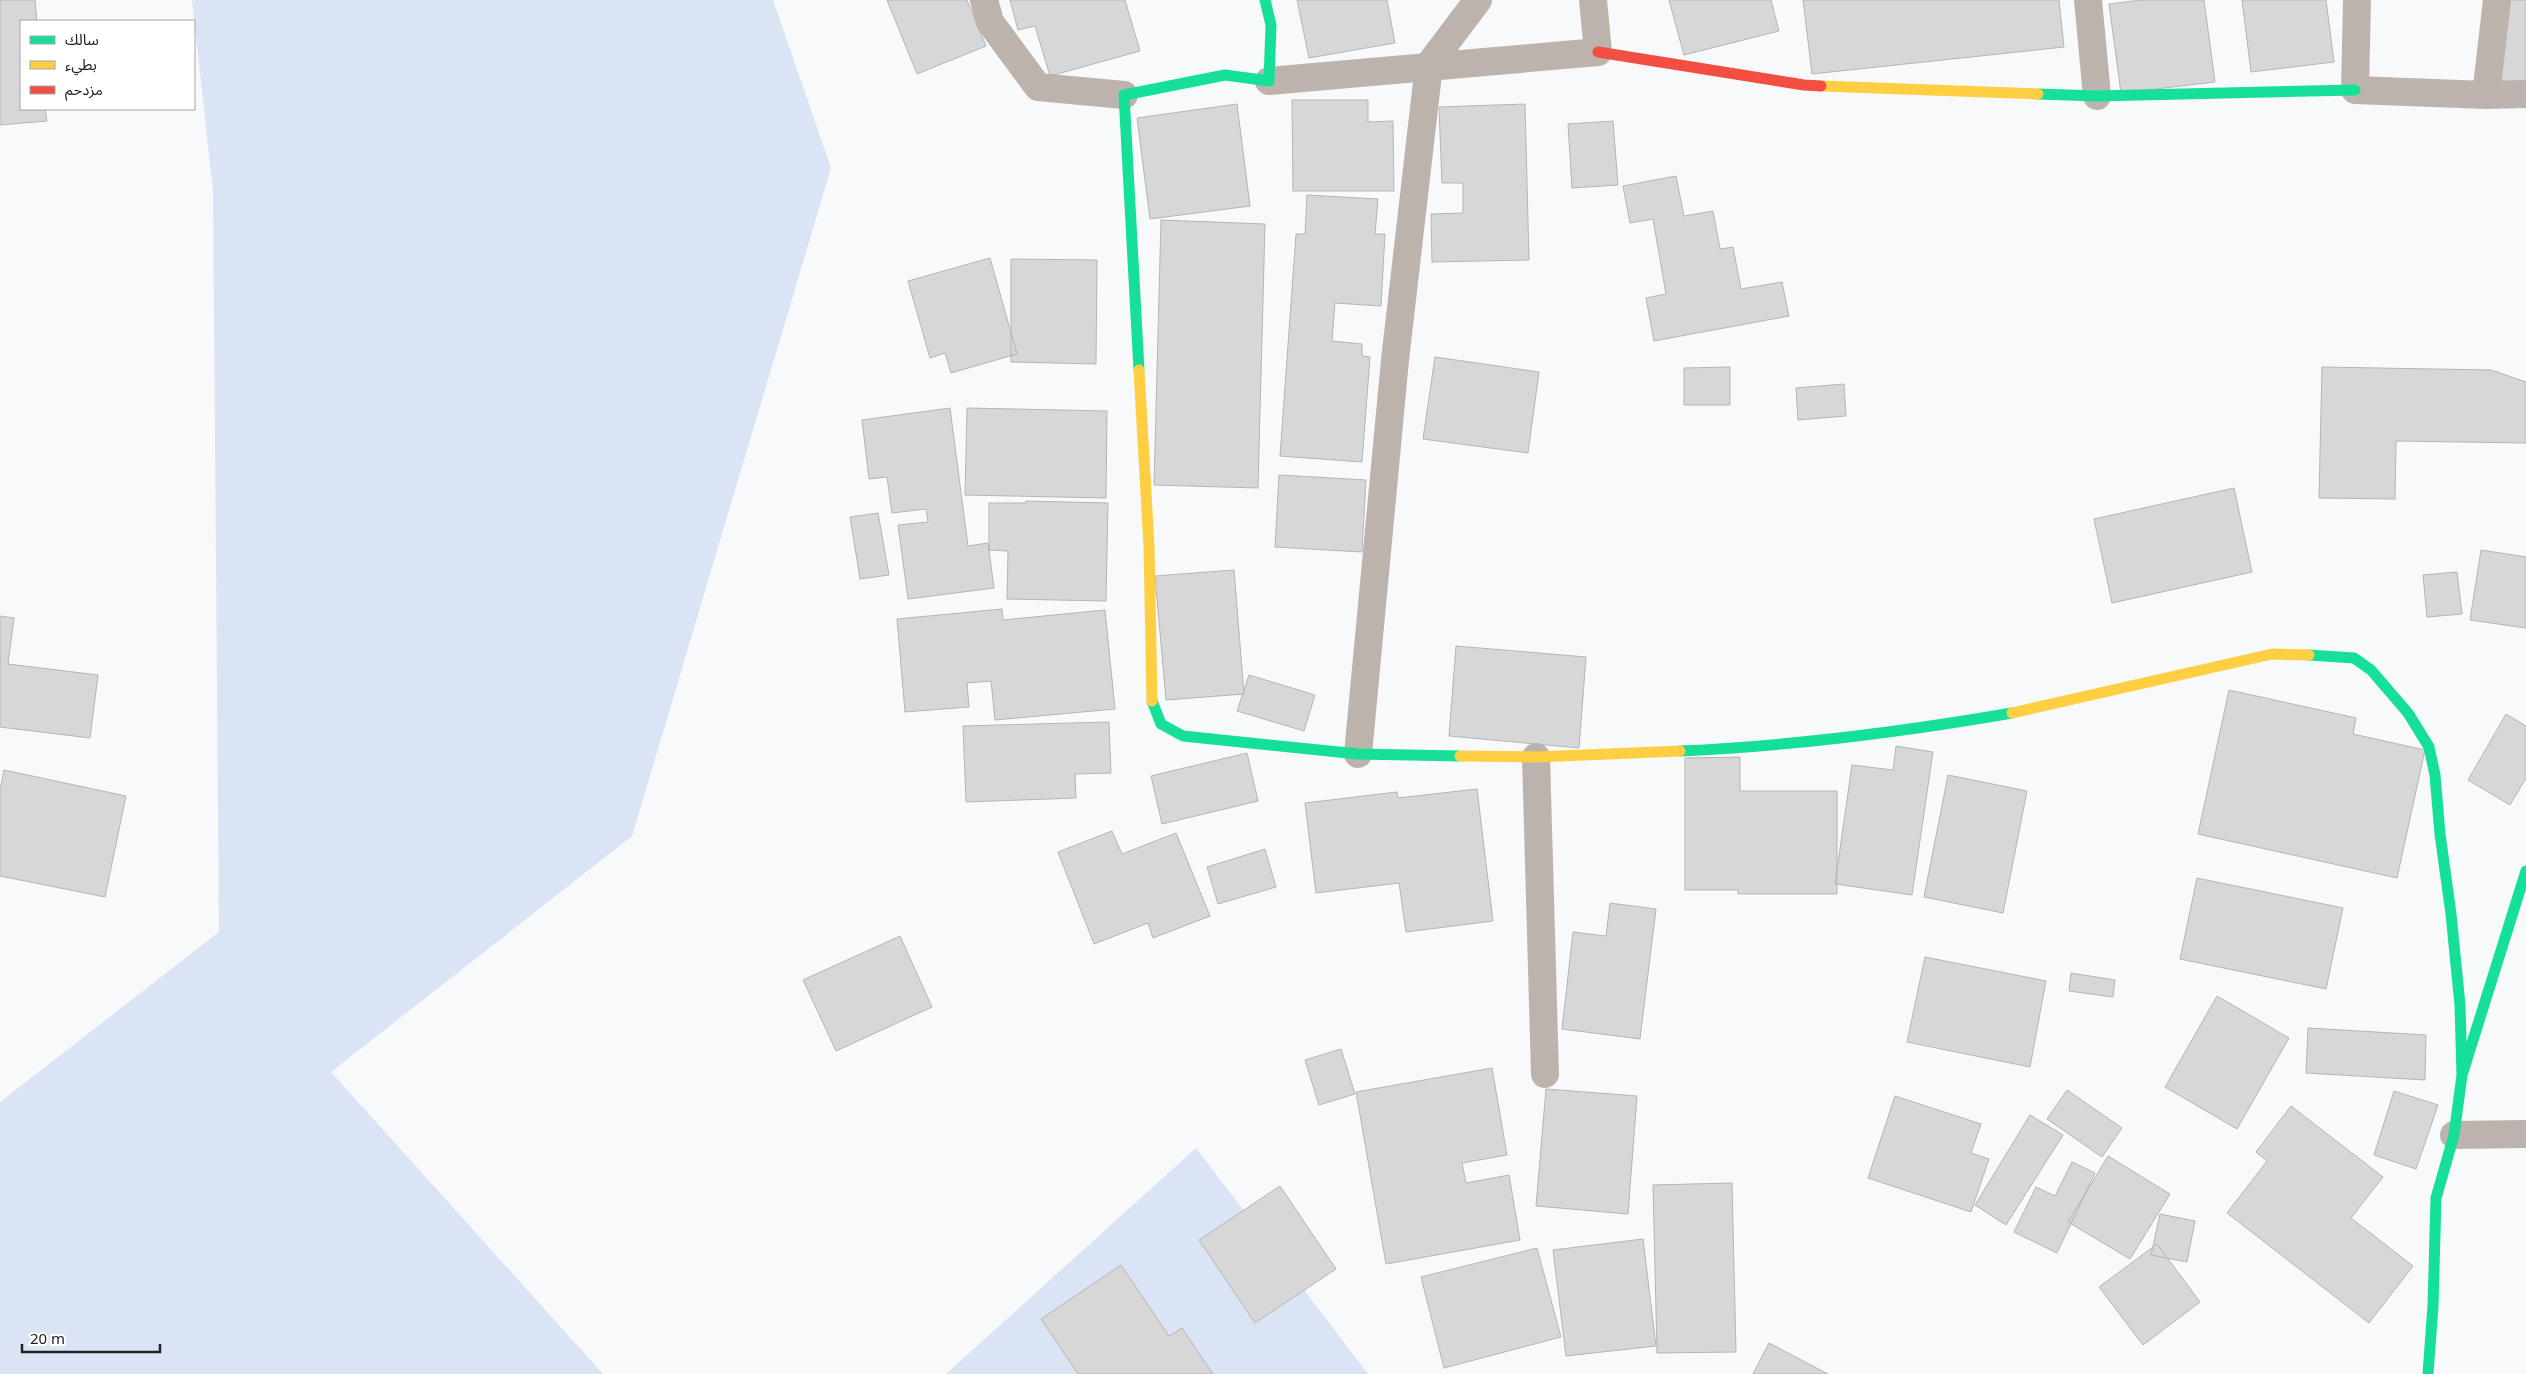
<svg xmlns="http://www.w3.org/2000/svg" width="2526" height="1374" viewBox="0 0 2526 1374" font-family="Georgia,'Noto Sans Arabic',serif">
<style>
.green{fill:#dae4f4}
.building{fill:#d7d7d7;stroke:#b4b5b6}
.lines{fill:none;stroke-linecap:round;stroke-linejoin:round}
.street{stroke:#bcb3ac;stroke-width:28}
.fast{stroke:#16e098;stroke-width:11}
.slow{stroke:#ffcf43;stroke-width:11}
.jam{stroke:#f24e42;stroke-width:11}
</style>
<rect width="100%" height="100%" fill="#f7f9fb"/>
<path class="green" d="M 192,0 L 773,0 L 831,168 L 632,836 L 331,1072 L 603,1374 L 0,1374 L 0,1102 L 219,932 L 213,191 Z
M 1196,1148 L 1368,1374 L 946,1374 Z"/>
<path class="building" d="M 0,0 L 35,0 L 37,21 L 21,21 L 21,109 L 45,109 L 47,121 L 0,125 Z
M 887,0 L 967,0 L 986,46 L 917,74 Z
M 1010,0 L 1125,0 L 1140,51 L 1050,76 L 1035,26 L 1018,30 Z
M 1297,0 L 1387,0 L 1395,43 L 1309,58 Z
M 1669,0 L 1771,0 L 1779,31 L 1684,55 Z
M 1803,0 L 2059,0 L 2064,47 L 1812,74 Z
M 2141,0 L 2204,0 L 2215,82 L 2121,93 L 2109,4 Z
M 2242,0 L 2326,0 L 2334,62 L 2251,72 Z
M 2503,0 L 2526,0 L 2526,84 L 2496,81 Z
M 1292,100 L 1368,100 L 1368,122 L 1393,121 L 1394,191 L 1293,191 Z
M 1237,104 L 1250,206 L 1150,219 L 1137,118 Z
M 1525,104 L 1529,260 L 1432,262 L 1431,214 L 1463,213 L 1463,183 L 1442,183 L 1439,107 Z
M 1613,121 L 1618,185 L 1572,188 L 1568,124 Z
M 1676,176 L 1684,216 L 1713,211 L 1720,249 L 1733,247 L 1741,289 L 1782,282 L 1789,316 L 1654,341 L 1646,298 L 1666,294 L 1653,219 L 1630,223 L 1623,186 Z
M 1307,195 L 1378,199 L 1375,234 L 1385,234 L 1381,306 L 1335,303 L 1332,341 L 1362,344 L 1362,356 L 1370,357 L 1362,462 L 1280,456 L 1296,234 L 1305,234 Z
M 1161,220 L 1265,224 L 1258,488 L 1154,485 Z
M 990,258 L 1017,354 L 951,373 L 945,353 L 930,358 L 908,281 Z
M 1011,259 L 1097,260 L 1096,364 L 1011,362 Z
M 1435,357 L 1539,372 L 1528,453 L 1423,439 Z
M 1730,367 L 1730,405 L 1684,405 L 1684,368 Z
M 2322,367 L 2491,370 L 2526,382 L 2526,443 L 2396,441 L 2395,499 L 2319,498 Z
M 1844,384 L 1846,416 L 1798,420 L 1796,388 Z
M 950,408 L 968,546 L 988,543 L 994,588 L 908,599 L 898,525 L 928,522 L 926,509 L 892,513 L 887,477 L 869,479 L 862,420 Z
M 967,408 L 1107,411 L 1106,498 L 965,495 Z
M 1279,475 L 1366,480 L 1362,552 L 1275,547 Z
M 2234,488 L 2252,572 L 2112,603 L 2094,519 Z
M 1026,501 L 1108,503 L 1106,601 L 1007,599 L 1008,551 L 989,550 L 989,503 L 1026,503 Z
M 878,513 L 889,575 L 860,579 L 850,517 Z
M 2481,550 L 2526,557 L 2526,628 L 2470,620 Z
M 1234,570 L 1244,694 L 1166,700 L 1155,576 Z
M 2457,572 L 2462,614 L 2427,617 L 2423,575 Z
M 1002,609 L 1003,620 L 1105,610 L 1115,709 L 995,720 L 991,681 L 967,683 L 969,707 L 905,712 L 897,619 Z
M 0,616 L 14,618 L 8,664 L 98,675 L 90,738 L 0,727 Z
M 1456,646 L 1586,657 L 1579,748 L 1449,736 Z
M 1249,675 L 1315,695 L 1304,731 L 1237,711 Z
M 2229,690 L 2356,718 L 2353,734 L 2425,750 L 2397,878 L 2198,834 Z
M 2506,714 L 2526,726 L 2526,778 L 2510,805 L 2468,780 Z
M 1109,722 L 1111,773 L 1075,774 L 1076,798 L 966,802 L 963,726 Z
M 1896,746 L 1933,752 L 1912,895 L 1835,884 L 1852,765 L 1893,770 Z
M 1247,753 L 1258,801 L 1162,824 L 1151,776 Z
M 1740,757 L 1740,791 L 1837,791 L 1837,894 L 1738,894 L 1738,890 L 1685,890 L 1685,758 Z
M 4,770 L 126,796 L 105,897 L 0,876 L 0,790 Z
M 1948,775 L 2027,791 L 2003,913 L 1924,897 Z
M 1477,789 L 1493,921 L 1406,932 L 1399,883 L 1316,893 L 1305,803 L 1397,792 L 1398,798 Z
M 1112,831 L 1122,854 L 1176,833 L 1210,916 L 1153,938 L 1148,923 L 1094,944 L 1058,852 Z
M 1265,849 L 1276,887 L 1218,904 L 1207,867 Z
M 2197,878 L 2343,908 L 2326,989 L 2180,959 Z
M 1610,903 L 1656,909 L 1640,1039 L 1562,1029 L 1573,932 L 1606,936 Z
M 900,936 L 932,1007 L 836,1051 L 803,980 Z
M 1925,957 L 2046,981 L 2030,1067 L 1907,1042 Z
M 2071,973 L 2115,980 L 2113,997 L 2069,991 Z
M 2217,996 L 2289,1038 L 2237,1129 L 2165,1087 Z
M 2308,1028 L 2426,1035 L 2425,1080 L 2306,1073 Z
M 1341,1049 L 1355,1094 L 1319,1105 L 1305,1060 Z
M 1492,1068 L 1507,1155 L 1462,1163 L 1466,1183 L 1509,1175 L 1520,1240 L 1386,1264 L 1356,1092 Z
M 1546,1089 L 1637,1096 L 1628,1214 L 1536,1206 Z
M 2067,1090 L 2122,1128 L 2102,1157 L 2047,1119 Z
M 2394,1091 L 2438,1105 L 2416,1169 L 2374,1155 Z
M 1895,1096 L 1981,1124 L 1971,1153 L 1989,1159 L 1971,1212 L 1868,1178 Z
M 2291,1106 L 2383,1177 L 2351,1218 L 2413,1266 L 2369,1323 L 2227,1213 L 2267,1161 L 2256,1152 Z
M 2030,1115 L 2063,1135 L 2006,1225 L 1975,1205 Z
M 2108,1156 L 2170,1194 L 2130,1259 L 2068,1222 Z
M 2072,1162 L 2095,1173 L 2057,1253 L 2014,1232 L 2036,1187 L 2055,1196 Z
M 1732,1183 L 1736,1352 L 1657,1353 L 1653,1185 Z
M 1280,1186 L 1336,1269 L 1255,1323 L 1199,1240 Z
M 2160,1214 L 2195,1221 L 2187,1262 L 2151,1255 Z
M 1643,1239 L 1656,1346 L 1566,1356 L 1553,1250 Z
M 2157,1244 L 2200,1302 L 2143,1345 L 2099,1287 Z
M 1537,1248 L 1561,1337 L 1444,1368 L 1421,1277 Z
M 1121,1265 L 1169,1336 L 1182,1328 L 1213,1374 L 1078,1374 L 1041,1319 Z
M 1769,1343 L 1828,1374 L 1753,1374 Z"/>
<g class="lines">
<path class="street" d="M 984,0 L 990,22 L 1038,87 L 1124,95
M 2088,0 L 2097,96
M 2357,0 L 2355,90 L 2486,95
M 2497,0 L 2486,95 L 2526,94
M 1269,81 L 1598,52 L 1593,0
M 1358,754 L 1395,360 L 1429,65 L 1478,0
M 1536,757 L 1545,1074
M 2454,1135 L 2526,1134"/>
<path class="fast" d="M 2038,94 L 2097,96 L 2355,90
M 1139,370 L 1124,95 L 1225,75 L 1269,81 L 1271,25 L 1265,0
M 2309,655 L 2354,658 L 2371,670 L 2408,713 L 2429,747 L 2435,775 L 2440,834 L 2451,914 L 2460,1005 L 2462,1075
M 1152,701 L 1161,724 L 1183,736 L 1358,754 L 1460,756
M 1680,751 C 1792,746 1902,732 2012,713
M 2428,1374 L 2433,1306 L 2436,1198 L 2454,1135 L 2462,1075 L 2526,871"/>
<path class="slow" d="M 1821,86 L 2038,94
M 1139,370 L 1149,546 L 1152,701
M 2012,713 L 2272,654 L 2309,655
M 1460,756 L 1536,757 L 1680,751"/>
<path class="jam" d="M 1598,52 L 1804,85 L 1821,86"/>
</g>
<rect x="20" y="20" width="175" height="90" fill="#ffffff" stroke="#a6a6a7"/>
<rect x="30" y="36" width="25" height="8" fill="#16e098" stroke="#a6a6a7"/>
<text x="65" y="45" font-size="15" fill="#202122">سالك</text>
<rect x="30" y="61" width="25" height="8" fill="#ffcf43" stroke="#a6a6a7"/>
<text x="65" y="70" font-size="15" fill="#202122">بطيء</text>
<rect x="30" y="86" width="25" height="8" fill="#f24e42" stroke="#a6a6a7"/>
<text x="65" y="95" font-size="15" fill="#202122">مزدحم</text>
<path d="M22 1344v8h138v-8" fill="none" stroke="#202122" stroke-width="2.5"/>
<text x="30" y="1344" font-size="15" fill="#202122" stroke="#ffffff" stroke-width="4" paint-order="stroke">20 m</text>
</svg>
